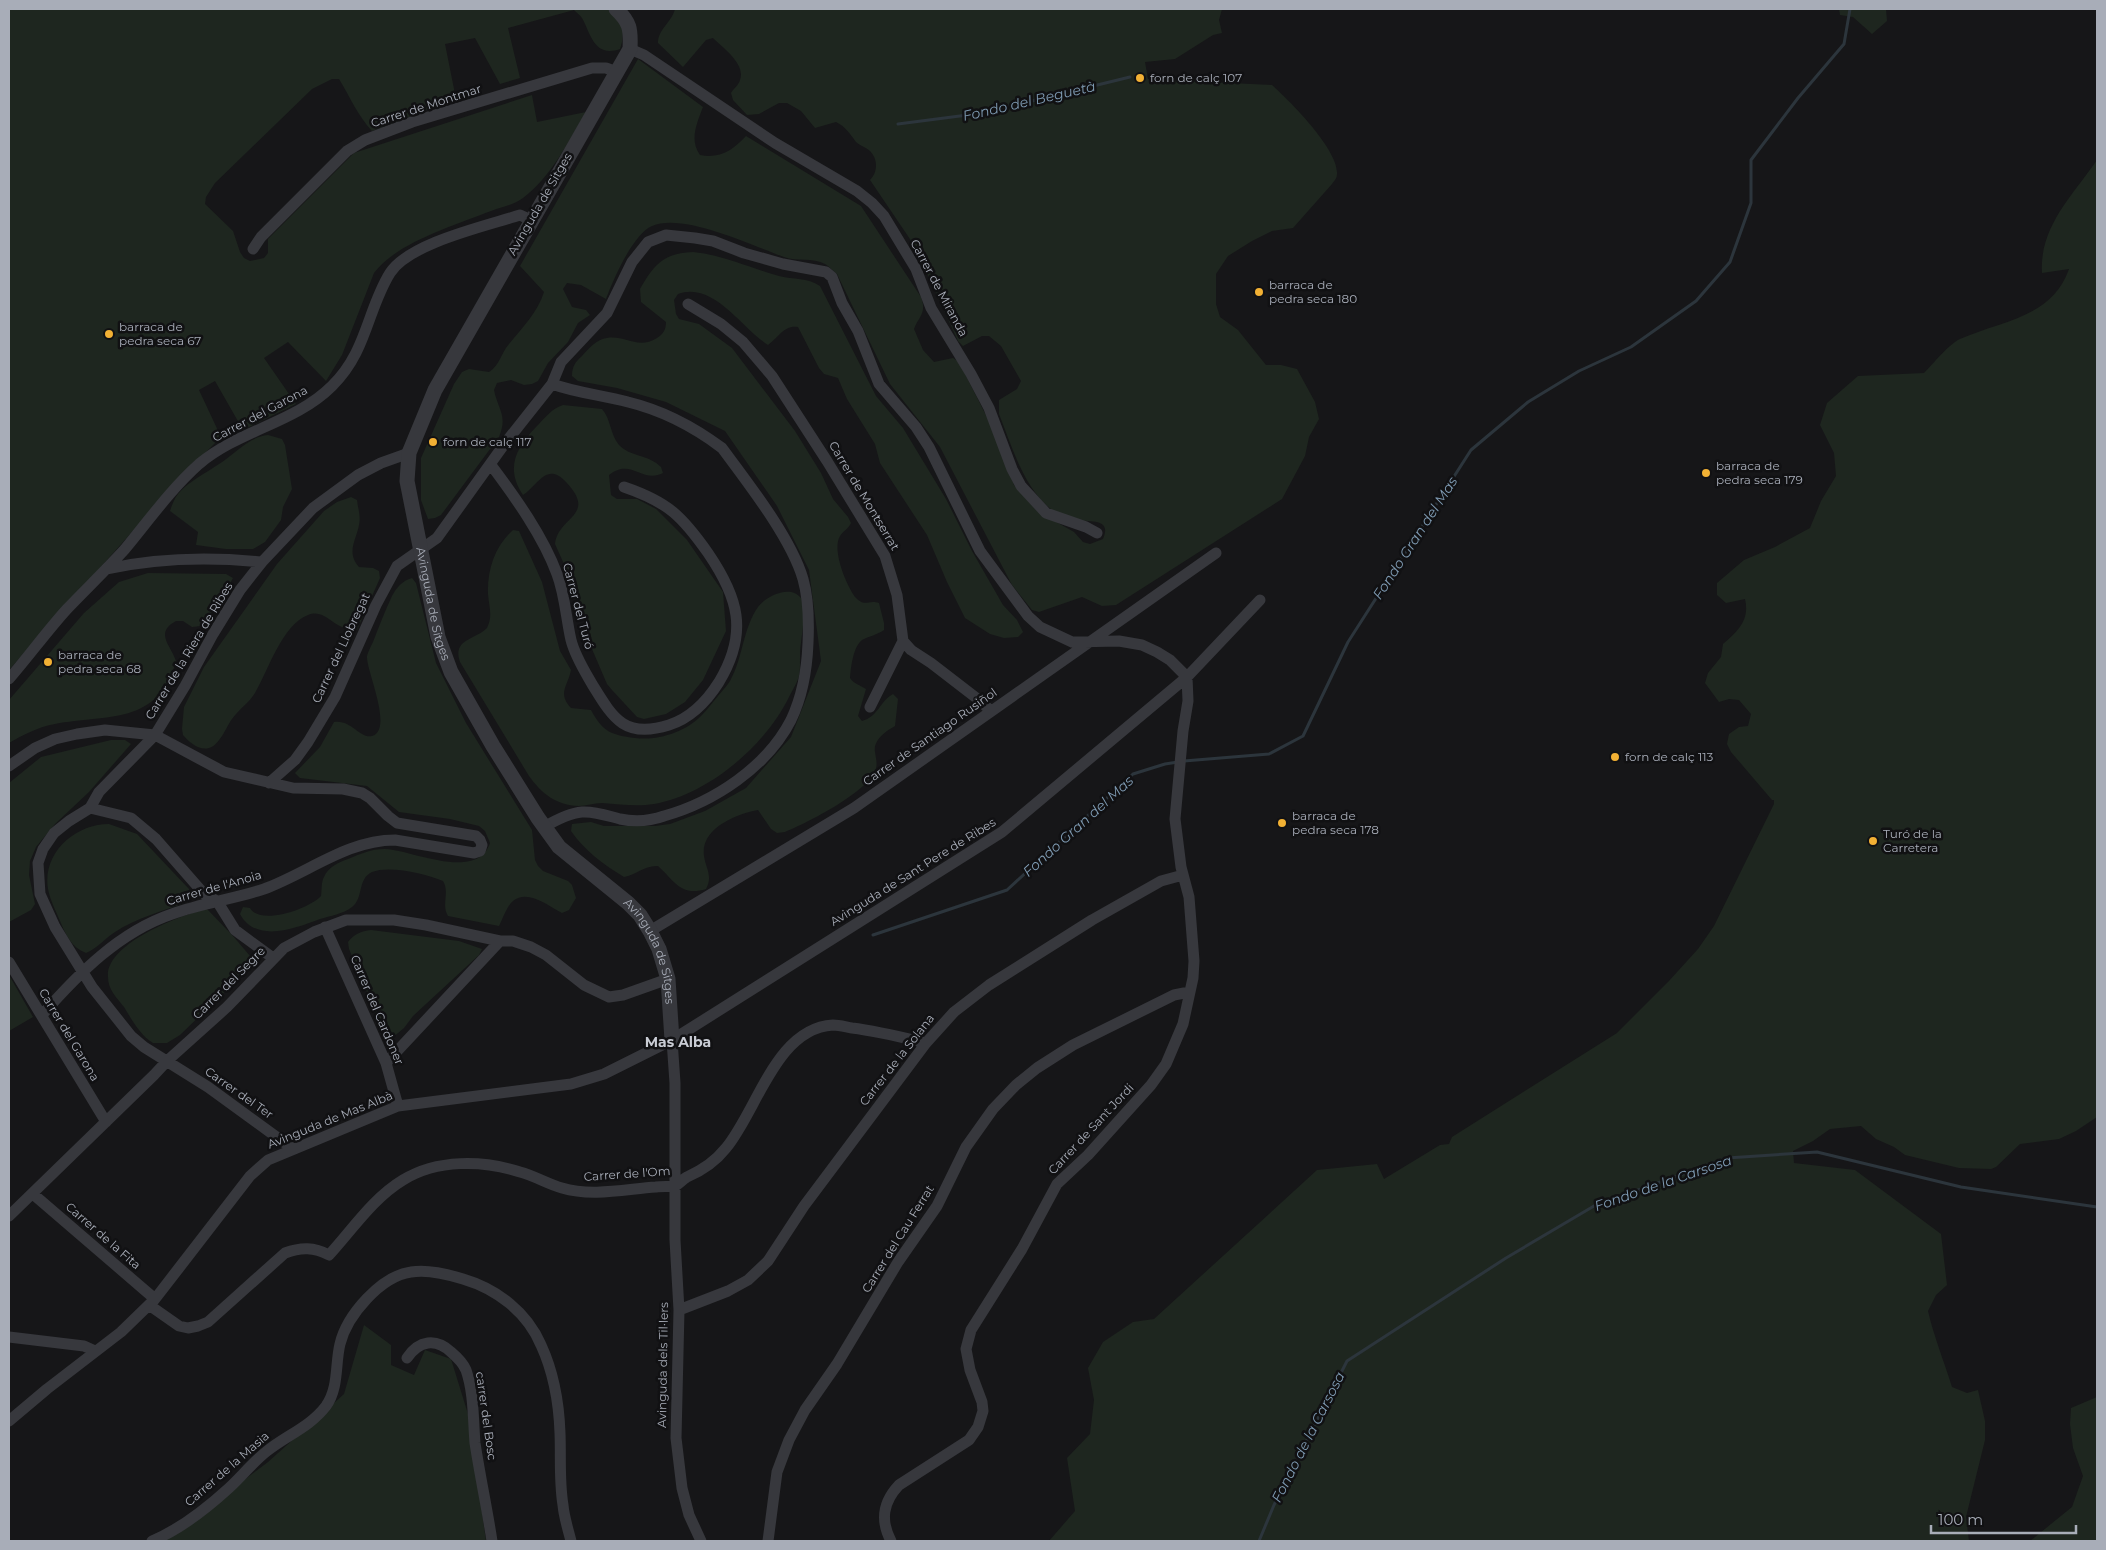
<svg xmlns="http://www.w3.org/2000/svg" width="2106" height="1550" viewBox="0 0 2106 1550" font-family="Montserrat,sans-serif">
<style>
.green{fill:#1e261f}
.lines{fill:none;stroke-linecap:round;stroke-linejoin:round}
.stream{stroke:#2c353c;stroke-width:3}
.minor{stroke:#37383d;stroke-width:11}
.tertiary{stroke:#37383d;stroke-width:15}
.poi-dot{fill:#f2b134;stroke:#111113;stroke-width:2}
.labels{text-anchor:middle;stroke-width:5;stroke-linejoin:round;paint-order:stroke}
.poi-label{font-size:12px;fill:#a8adb8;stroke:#111113;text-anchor:start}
.street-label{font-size:12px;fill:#a8adb8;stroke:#111113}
.water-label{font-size:14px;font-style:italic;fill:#7f9bb3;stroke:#111113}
.neighbourhood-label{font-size:14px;font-weight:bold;fill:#c9ccd4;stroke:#111113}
</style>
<rect width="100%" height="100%" fill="#161618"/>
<path class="green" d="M 9,9 L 625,9 L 622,42 L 620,49 C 594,58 591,34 582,18 C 580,15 576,12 574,10 L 508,28 L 520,78 L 500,84 L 475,38 L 445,44 L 456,99 L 372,131 C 358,116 350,97 339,79 L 332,79 L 312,89 L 215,183 L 206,197 L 205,204 L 233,231 L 240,252 L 244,258 L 250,261 L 264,258 L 268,253 L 268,239 L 354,153 L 532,95 L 537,122 L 586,112 C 568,142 552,176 523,198 C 514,205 502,207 491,211 C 456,225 397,242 374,273 L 342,355 L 326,381 L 288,342 L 264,358 L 296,404 L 243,430 L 215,381 L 199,390 L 221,437 L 180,478 L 9,670 Z
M 675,9 L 1222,9 L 1219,20 L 1222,33 L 1213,35 L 1175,59 L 1145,62 L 1148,79 L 1272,85 C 1289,100 1339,150 1337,174 C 1337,178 1335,180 1332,184 L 1293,228 L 1272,231 L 1252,241 L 1228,256 L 1216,274 L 1216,304 L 1220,317 L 1238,330 L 1266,365 L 1281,365 L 1297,369 L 1315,402 L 1319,419 L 1309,437 L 1305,456 L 1282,499 L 1116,605 L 1102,606 L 1082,597 L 1039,612 L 1032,610 L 1012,585 L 940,447 L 890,384 L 837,274 C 833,271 829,266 825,264 C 813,257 797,262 784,257 C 753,246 683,212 652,226 C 633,234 613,280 606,299 L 581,285 L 567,283 L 563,289 L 572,307 L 586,310 L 590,315 L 578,323 L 568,342 L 548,363 L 538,381 L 532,384 L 524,385 L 511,380 L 497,383 L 494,390 C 498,410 508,415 499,437 L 441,515 L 435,518 L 428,519 L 421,500 L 421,458 L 454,384 L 462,372 L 469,369 L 489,372 C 500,365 501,353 509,344 C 522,328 538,312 544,292 L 520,266 L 638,59 L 703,107 C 697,123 689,140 700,155 C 720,159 733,150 746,136 L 861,206 L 921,297 C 927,313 919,316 914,329 L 923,350 L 934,362 L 953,358 L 959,362 L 998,439 L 1014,485 L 1037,511 L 1074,532 L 1083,542 L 1090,544 L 1103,539 C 1113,516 1086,523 1073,520 C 1069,520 1063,517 1059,515 C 1025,494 1013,449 999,414 L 999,400 L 1017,389 L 1021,381 L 1001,346 L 989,336 L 982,336 L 963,346 L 958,341 L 914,245 L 870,180 C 878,172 878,159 870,151 C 866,147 860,146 856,142 C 850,134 846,127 836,122 L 815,128 L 801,111 L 787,103 L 779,103 L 759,114 L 747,115 L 733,100 L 731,93 C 733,89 739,85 740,80 C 746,64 723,48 713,38 L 706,40 L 683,67 L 658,43 C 658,29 672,22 675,9 Z
M 1839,9 L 1886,9 L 1887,21 L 1872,34 L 1853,17 L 1840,15 Z
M 2097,160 L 2097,1117 L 2076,1131 L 2059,1139 L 2020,1144 L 1996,1167 L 1991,1169 L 1959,1168 L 1905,1155 L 1894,1147 L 1876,1139 L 1861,1126 L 1830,1129 L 1813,1141 L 1793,1151 L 1794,1163 L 1855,1170 L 1941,1234 L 1947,1285 L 1936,1295 L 1928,1311 C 1934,1337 1944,1361 1952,1387 L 1967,1393 L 1978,1390 L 1985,1421 L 1985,1440 L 1966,1517 L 1969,1541 L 1049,1541 L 1075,1511 L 1067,1458 L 1090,1434 L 1094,1400 L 1088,1368 L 1103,1342 L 1133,1322 L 1154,1319 L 1317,1170 L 1377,1164 L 1384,1179 L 1440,1145 L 1449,1144 L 1452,1137 L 1617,1033 L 1668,982 L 1698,949 L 1714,926 L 1774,804 L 1774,800 L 1772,800 L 1731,752 L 1727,744 L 1729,734 L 1739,727 L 1748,726 L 1751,714 L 1739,700 L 1729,699 L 1719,702 L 1705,683 L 1708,673 L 1721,657 L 1723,644 C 1738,631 1750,620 1745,599 L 1726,603 L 1717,595 L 1717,583 L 1744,560 L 1775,547 L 1810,528 L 1821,501 L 1836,476 L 1834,453 L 1820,425 L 1827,403 L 1858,376 L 1924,373 C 1933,364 1949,344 1960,339 C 2002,320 2052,318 2069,269 L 2042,273 C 2039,227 2073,195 2097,160 Z
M 693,252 C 723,255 750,268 779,276 C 794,280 807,277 820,286 L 876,396 L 903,428 L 946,499 L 972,551 L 1003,605 L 1017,620 L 1023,632 L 1018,637 L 1004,638 L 990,634 L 965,618 L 947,582 L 927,535 L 880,463 L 875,444 L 847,399 L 838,378 L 824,374 L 819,368 L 798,327 C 784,325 779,337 768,345 C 742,329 714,281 678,294 L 674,300 L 676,314 L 679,319 L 699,324 L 732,348 L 795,431 L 821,473 L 833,499 L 848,517 L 851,523 C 848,530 842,531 839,538 C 833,553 846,584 855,597 C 865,608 868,599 879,603 L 884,623 L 884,630 C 877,635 869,636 862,640 C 853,647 851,667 850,678 C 854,684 860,685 866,689 L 858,716 L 862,721 C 878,717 880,701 893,694 L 898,699 L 895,726 C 886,731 873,740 875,752 C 876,759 878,765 875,771 C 866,793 807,823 785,832 L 777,833 L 771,829 L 758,810 C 737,814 700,828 704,856 C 706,869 713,876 706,889 C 680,897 674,880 658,866 C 645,865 636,875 624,877 C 604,865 584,850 571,831 L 572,824 L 591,822 L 604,826 L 655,826 L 670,824 L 705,811 L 746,788 L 791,737 L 821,661 L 809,570 L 777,506 L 725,431 L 666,402 L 617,388 L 578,381 L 572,376 C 572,367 575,362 582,356 C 588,349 597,339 607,338 C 625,335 638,350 657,338 C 663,334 666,330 666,322 L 641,302 L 640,289 C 654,265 663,253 693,252 Z
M 563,405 L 602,409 C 611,419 610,434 619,445 C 630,457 648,454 661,467 L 663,473 C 642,484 631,457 609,475 L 611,495 L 617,499 L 637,499 L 656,509 L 687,540 L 723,592 L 726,631 L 703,680 L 685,702 L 666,714 L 644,719 L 637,717 L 612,690 L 607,684 L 592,649 L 587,636 L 577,593 L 555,544 C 558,516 598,516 566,482 C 547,461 538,485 523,495 C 505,468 516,448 536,427 C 545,418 551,409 563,405 Z
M 268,435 L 282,439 L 285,445 L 292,489 L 283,507 L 281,520 L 265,542 L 253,549 L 226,549 L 196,545 L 198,532 L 170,511 C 172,505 174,499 178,494 C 189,481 206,473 219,464 C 235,454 248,437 268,435 Z
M 351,497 L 357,500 C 358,509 361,516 359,525 C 356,541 346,552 359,567 L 373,568 L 379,571 L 380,578 L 357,630 C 352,629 346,629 342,627 C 330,622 322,609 308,615 C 282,625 268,671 255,693 C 249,703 239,709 232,719 C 226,727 220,745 209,748 C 199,751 189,742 183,735 L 182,729 L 184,707 L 204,667 L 277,564 L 324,511 L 337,502 Z
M 513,530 L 519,531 L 542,582 L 560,651 L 571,670 C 568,686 557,693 571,708 L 591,710 C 603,732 611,735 635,738 C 658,741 685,732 701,716 C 707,710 713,702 718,696 C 722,691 727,686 730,681 C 743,658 743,628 758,607 C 766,596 790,584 801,598 C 807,607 802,632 801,643 C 799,653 801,667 799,676 C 797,683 792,691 789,697 C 765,746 709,794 654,804 C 636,807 620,804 602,803 C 594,803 586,806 579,806 C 556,805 542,794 529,776 L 460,662 C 452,639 475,640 487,628 C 493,616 489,607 488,594 C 487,570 495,546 513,530 Z
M 148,573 L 226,574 L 233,578 C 229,586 207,623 201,626 C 200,626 193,627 192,627 L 183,621 L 176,621 C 154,633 171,645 176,661 C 158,726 107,714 55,724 C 38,727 23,735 9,743 L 9,700 L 84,613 L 119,582 Z
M 412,578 L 416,583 L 436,663 L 466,723 L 532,830 L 535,860 L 538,866 L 543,871 L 568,881 L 572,885 L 576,898 L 569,910 L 562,913 C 548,906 528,889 513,901 C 507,906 503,918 499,926 L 448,916 C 441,905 450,892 443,881 C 426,874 390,865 372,872 C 357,879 364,898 352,907 C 343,914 330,916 320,919 C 296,928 256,944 240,914 L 243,907 L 250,908 C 260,926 309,909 321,896 C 322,890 321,882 324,877 C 328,867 339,862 348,859 C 360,854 371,849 385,849 C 412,850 477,882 490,843 L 485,831 L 479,826 L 450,819 L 399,812 L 367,786 L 300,778 L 295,773 L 320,747 L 334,722 C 351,719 360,739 372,736 C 394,729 366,671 367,656 C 368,652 371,646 373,642 C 379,626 385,611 392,596 C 397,587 402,581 412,578 Z
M 111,740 L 125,740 L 131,744 L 89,792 L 55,824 L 36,847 L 30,861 L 29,875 L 35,904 L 31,910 L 9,922 L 9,783 L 41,757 Z
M 109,824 L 137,834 L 189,889 L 191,896 L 187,902 C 163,911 136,918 115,932 C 104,939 98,948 86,953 C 71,947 66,935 60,921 C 56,911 50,900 48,889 C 42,853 75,824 109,824 Z
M 207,909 L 233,936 L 256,963 L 252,969 L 240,977 L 180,1035 L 167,1043 L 153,1043 C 140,1035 132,1020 124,1007 C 117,998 108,990 108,977 C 105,944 180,915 207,909 Z
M 371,930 L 459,941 L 482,949 L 479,955 L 413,1016 L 404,1028 L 392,1038 L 385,1036 L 349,949 L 348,942 C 354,934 361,931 371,930 Z
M 9,975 L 33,1017 L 9,1031 Z
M 364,1325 L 391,1345 L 391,1365 L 414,1375 L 425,1350 L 451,1359 L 468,1414 L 486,1541 L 158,1541 L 170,1536 L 268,1462 L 344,1394 Z
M 2097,1397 L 2097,1541 L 2030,1541 L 2072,1507 L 2083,1476 L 2073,1448 L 2070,1424 L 2071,1408 Z"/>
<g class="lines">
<path class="stream" d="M 898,124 L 983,113 L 1130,77
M 1184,761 L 1269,754 L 1303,736 L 1348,642 L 1471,450 L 1528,402 L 1579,371 L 1631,347 L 1696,301 L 1730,262 L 1751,203 L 1751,160 L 1798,98 L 1844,44 L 1850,9
M 873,935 L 1007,890 L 1133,774 L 1165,764 L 1178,762
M 1259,1541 L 1274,1505 L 1347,1361 L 1506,1258 L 1594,1206 L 1727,1158 L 1817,1152 L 1961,1187 L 2097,1207"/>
<path class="minor" d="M 630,49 L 644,55 L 775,143 L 857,191 L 872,203 L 884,216 L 916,269 L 931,308 L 971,374 L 989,408 L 1012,469 L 1021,486 L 1046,513 L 1086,527 L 1097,533
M 253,249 L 261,237 L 347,151 L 365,140 L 412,122 L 592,68 L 606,68 L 617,72
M 688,304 L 721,324 L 743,342 L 772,376 L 827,461 L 885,556 L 897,595 L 903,641 L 911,650 L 931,663 L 979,700 L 991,711
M 491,465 C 515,497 543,536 557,574 C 565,595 566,618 571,640 C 575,656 584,670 592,684 C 613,718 624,739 669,725 C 691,718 707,701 719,682 C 749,632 738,597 708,553 C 682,516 668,502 624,487
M 107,569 C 157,558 211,557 262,562
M 9,679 C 29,656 47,631 67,609 C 86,589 106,570 125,549 C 149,520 171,489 199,464 C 239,430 295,423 332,386 C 367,352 367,310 390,273 C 409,243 486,226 520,215 L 533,221
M 870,707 L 903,641
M 9,766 L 35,748 L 55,739 L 77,734 L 105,730 L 155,735 L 224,772 L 293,788 L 343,789 L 362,793 L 370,798 L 388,816 L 397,823 L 476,836 L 480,840 L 482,845 L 480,851 L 474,853 L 395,840 C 347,840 308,873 264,889 C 234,899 202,903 172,914 C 119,932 78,974 42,1015
M 269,783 L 295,760 L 308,742 L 335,697 L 376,605 L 397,566 L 437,538 L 506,442 L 552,384 L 561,362 L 607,313 L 632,262 L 648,242 L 666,235 L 695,238 L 713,241 L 744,253 L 783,264 L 826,272 L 832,277 L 842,303 L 858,331 L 879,384 L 916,427 L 929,447 L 980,551 L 1028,616 L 1040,627 L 1072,642 L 1119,641 L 1142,645 L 1157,652 L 1170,660 L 1187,677
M 90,808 L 131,818 L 156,839 L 205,895 L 217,901 L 235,930 L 273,958
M 544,827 C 556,820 569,813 582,812 C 595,811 608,816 620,819 C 634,822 650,821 664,816 C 714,802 767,767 791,720 C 802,697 807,669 808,643 C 809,621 809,600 803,579 C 791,538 748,483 722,448 C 694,427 661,410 628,402 C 602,395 577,393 552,384
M 325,927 L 386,1063 L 398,1106
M 650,931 L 854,808 L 1216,553
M 9,962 L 106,1122
M 672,1040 L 675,1083 L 675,1240 L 679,1310 L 676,1438 L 682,1488 L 689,1515 L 701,1541
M 386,1063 L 500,941
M 293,1149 L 208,1087 L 144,1047 L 131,1036 L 92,987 L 55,927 L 40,894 L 38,863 L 43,849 L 54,833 L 69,821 L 90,808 L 99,792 L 155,735 L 185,686 L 213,634 L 240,590 L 262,562 L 313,508 L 358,475 L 381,463 L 409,453
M 33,1194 L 155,1299
M 9,1216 L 154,1075 L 167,1061 L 227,1007 L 284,948 L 314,932 L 346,920 L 394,920 L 426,925 L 500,941 L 513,941 L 531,947 L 546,955 L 584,985 L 609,997 L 623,995 L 668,979
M 149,1305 L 179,1326 L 188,1328 L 198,1326 L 208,1322 L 285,1253 C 301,1247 314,1247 329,1255 C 352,1230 373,1198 403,1180 C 437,1159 483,1160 520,1172 C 535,1176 548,1184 562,1188 C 592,1197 626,1189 656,1187 C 662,1186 670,1187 675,1186 C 679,1184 683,1179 687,1177 C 703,1170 715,1162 726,1148 C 757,1111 776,1028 833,1025 C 839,1025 846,1027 852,1028 C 877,1031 901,1037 926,1043
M 679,1310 L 728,1291 L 748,1280 L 768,1261 L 804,1206 L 926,1043 L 954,1012 L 989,985 L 1092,920 L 1161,881 L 1183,875
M 9,1337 L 84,1346 L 95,1351
M 407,1358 C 419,1340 436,1338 451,1352 C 457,1357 463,1363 466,1370 C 474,1393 473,1419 475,1443 C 480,1476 487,1508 492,1541
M 9,1421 L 47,1389 L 121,1332 L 155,1299 L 250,1176 L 268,1160 L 398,1106 L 571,1084 L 604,1074 L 672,1040 L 1002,832 L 1187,677 L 1260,600
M 152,1541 C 181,1529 206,1509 229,1488 C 242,1476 253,1462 267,1451 C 287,1435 310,1427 326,1406 C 339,1388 335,1364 340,1344 C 347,1315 381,1276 411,1272 C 428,1269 447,1274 463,1279 C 497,1289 527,1312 541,1345 C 553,1371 559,1404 560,1433 C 561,1457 559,1481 563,1505 C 564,1517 568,1529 571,1541
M 768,1541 L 777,1472 L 789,1440 L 805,1410 L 837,1364 L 898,1262 L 937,1206 L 966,1147 L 993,1109 L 1016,1085 L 1037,1068 L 1073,1045 L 1174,995 L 1189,992
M 891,1541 C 880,1520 883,1502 899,1485 L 969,1440 L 978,1427 L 983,1411 L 982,1402 L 970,1370 L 966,1349 L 971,1330 L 1022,1249 L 1057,1184 L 1088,1155 L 1151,1085 L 1166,1064 L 1183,1024 L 1193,978 L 1194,961 L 1189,897 L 1181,867 L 1175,819 L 1183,731 L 1188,701 L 1187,677"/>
<path class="tertiary" id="s1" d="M 616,9 C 630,22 631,29 630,49 L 435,390 L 409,453 L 407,481 L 438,637 L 451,672 L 493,746 L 538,818 L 559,847 L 628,903 L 640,915 L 650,931 L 659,949 L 668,979 L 672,1040"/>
</g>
<g class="poi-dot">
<circle cx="1140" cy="78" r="5"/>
<circle cx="1259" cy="292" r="5"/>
<circle cx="109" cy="334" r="5"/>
<circle cx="433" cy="442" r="5"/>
<circle cx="1706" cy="473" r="5"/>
<circle cx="48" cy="662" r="5"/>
<circle cx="1615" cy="757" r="5"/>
<circle cx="1282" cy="823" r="5"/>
<circle cx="1873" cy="841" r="5"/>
</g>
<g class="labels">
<g class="poi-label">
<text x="1150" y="82">forn de calç 107</text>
<text x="1269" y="289">barraca de<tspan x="1269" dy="14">pedra seca 180</tspan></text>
<text x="119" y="331">barraca de<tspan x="119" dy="14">pedra seca 67</tspan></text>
<text x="443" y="446">forn de calç 117</text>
<text x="1716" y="470">barraca de<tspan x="1716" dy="14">pedra seca 179</tspan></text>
<text x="58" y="659">barraca de<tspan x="58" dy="14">pedra seca 68</tspan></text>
<text x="1625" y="761">forn de calç 113</text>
<text x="1292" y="820">barraca de<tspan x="1292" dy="14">pedra seca 178</tspan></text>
<text x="1883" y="838">Turó de la<tspan x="1883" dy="14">Carretera</tspan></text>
</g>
<g class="street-label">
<text transform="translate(426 106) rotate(-18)" y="4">Carrer de Montmar</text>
<text transform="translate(540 204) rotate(-60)" y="4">Avinguda de Sitges</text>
<text transform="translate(939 288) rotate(62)" y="4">Carrer de Miranda</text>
<text transform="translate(260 414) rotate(-28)" y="4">Carrer del Garona</text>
<text transform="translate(864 496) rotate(59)" y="4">Carrer de Montserrat</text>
<text dy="4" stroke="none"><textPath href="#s1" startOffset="659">Avinguda de Sitges</textPath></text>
<text transform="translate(578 606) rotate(75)" y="4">Carrer del Turó</text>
<text transform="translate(341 648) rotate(-65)" y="4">Carrer del Llobregat</text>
<text transform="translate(189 651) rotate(-59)" y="4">Carrer de la Riera de Ribes</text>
<text transform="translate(930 737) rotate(-35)" y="4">Carrer de Santiago Rusiñol</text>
<text transform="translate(913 872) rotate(-32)" y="4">Avinguda de Sant Pere de Ribes</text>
<text transform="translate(214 888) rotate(-16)" y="4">Carrer de l'Anoia</text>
<text dy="4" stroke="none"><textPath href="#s1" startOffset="1079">Avinguda de Sitges</textPath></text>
<text transform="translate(229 983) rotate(-45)" y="4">Carrer del Segre</text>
<text transform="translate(377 1010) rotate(67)" y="4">Carrer del Cardoner</text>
<text transform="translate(69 1035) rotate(59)" y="4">Carrer del Garona</text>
<text transform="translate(897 1060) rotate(-52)" y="4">Carrer de la Solana</text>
<text transform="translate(239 1093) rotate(35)" y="4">Carrer del Ter</text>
<text transform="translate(330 1120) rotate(-22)" y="4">Avinguda de Mas Albà</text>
<text transform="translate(1091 1129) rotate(-47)" y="4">Carrer de Sant Jordi</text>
<text transform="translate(627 1174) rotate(-4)" y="4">Carrer de l'Om</text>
<text transform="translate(103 1236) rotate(41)" y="4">Carrer de la Fita</text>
<text transform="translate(898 1239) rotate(-58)" y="4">Carrer del Cau Ferrat</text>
<text transform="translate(663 1365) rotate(-89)" y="4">Avinguda dels Til·lers</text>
<text transform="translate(486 1416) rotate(82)" y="4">carrer del Bosc</text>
<text transform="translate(227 1469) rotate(-41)" y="4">Carrer de la Masia</text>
</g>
<g class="water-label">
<text transform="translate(1029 101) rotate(-13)" y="5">Fondo del Beguetà</text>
<text transform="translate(1415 538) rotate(-57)" y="5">Fondo Gran del Mas</text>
<text transform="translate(1078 826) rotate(-42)" y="5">Fondo Gran del Mas</text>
<text transform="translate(1663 1183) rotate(-19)" y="5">Fondo de la Carsosa</text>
<text transform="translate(1308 1437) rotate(-63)" y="5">Fondo de la Carsosa</text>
</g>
<g class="neighbourhood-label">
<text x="678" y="1047">Mas Alba</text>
</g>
</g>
<rect width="2106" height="1550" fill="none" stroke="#a8adb8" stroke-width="20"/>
<path d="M1931 1525v8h145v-8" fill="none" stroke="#a8adb8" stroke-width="2.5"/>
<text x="1938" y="1525" font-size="15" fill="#a8adb8" stroke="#111113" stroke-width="4" paint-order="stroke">100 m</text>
</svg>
